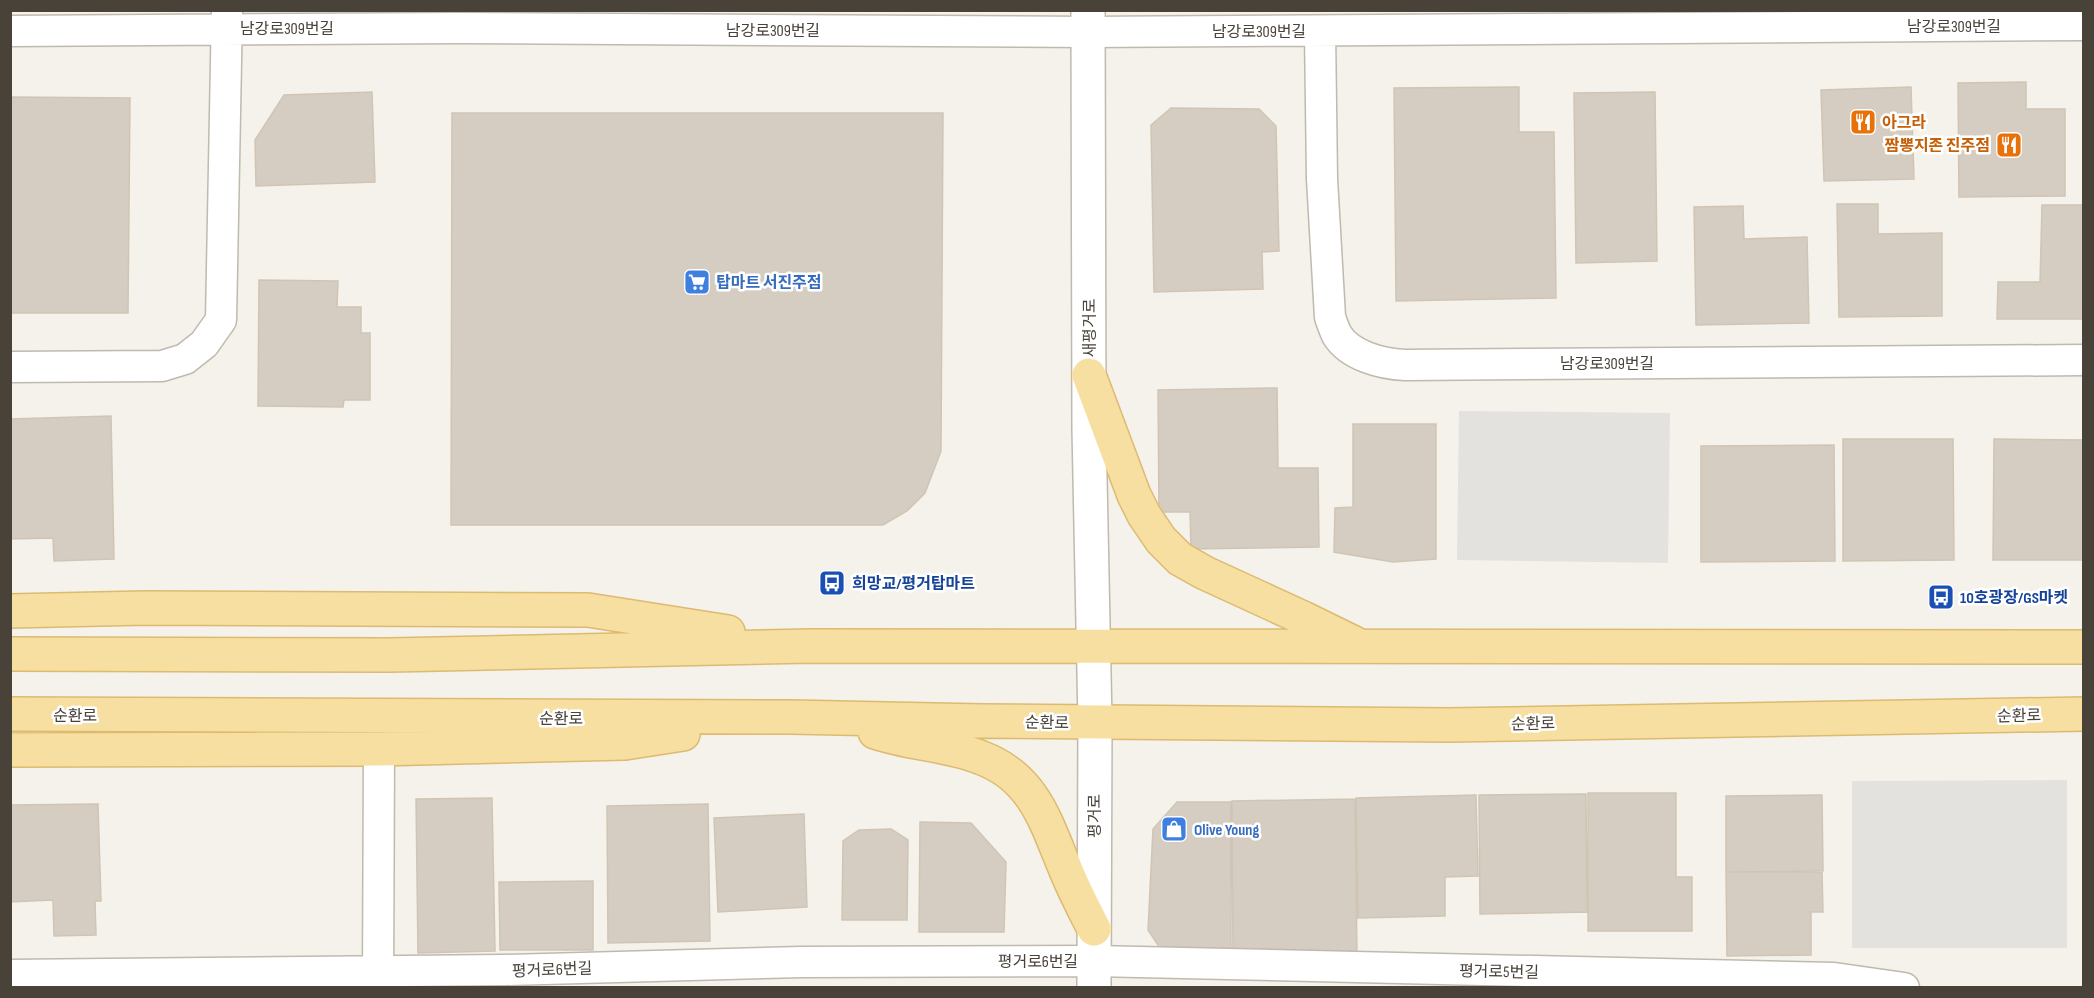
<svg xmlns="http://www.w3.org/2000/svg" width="2094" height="998" viewBox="0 0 2094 998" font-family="'Sofia Sans Condensed','Noto Sans KR',sans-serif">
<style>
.parking{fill:#e4e2df}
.building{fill:#d5cdc1;stroke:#d0c5b5;stroke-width:1.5}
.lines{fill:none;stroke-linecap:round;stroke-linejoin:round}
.minor-casing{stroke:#c0b9ae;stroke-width:33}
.tertiary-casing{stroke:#c0b9ae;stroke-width:36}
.primary-casing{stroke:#dcbb71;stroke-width:36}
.minor{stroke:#fff;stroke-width:30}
.tertiary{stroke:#fff;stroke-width:33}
.primary{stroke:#f7dea1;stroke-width:33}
.labels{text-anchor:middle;stroke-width:5;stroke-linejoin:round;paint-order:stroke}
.street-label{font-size:16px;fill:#484239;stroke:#fff}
.food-label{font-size:16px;font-weight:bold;fill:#c56008;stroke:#fff;text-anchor:start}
.shop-label{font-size:16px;font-weight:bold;fill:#366cbe;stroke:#fff;text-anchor:start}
.transit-label{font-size:16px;font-weight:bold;fill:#164399;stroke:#fff;text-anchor:start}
</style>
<rect width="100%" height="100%" fill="#f4f2eb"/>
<path class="parking" d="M 1459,411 L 1670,413 L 1668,563 L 1457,560 Z
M 2067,780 L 2067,948 L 1852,948 L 1852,781 Z"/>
<path class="building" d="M 2026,82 L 2026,109 L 2065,109 L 2065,196 L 1959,197 L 1958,83 Z
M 1519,87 L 1519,132 L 1554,132 L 1556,298 L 1396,301 L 1394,88 Z
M 1911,87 L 1914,179 L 1824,181 L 1821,90 Z
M 372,92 L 375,182 L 256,186 L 255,140 L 284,95 Z
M 1655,92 L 1657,261 L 1576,263 L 1574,93 Z
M 10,97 L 130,98 L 128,313 L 10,313 Z
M 1171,108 L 1259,109 L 1276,126 L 1279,251 L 1262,252 L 1263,289 L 1154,292 L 1151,125 Z
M 452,113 L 943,113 L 941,451 L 925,493 L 907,511 L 883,525 L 451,525 Z
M 1837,204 L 1878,204 L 1878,234 L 1942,233 L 1942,316 L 1839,317 Z
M 2042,205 L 2084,205 L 2084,319 L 1997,319 L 1998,282 L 2040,282 Z
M 1743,206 L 1744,239 L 1807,237 L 1809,323 L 1696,325 L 1694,207 Z
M 259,280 L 338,281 L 337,307 L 361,307 L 361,333 L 370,333 L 370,400 L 344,400 L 343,407 L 258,406 Z
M 1277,388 L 1278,468 L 1318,468 L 1319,547 L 1191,549 L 1190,512 L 1159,512 L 1158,390 Z
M 111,416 L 114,559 L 54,561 L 53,538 L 10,539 L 10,419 Z
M 1353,424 L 1436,424 L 1436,559 L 1393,562 L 1334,552 L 1335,508 L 1353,507 Z
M 1843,439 L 1953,439 L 1954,560 L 1843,561 Z
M 1994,439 L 2084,440 L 2084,560 L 1993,560 Z
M 1834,445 L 1835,561 L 1701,562 L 1701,446 Z
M 1588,793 L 1676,793 L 1676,877 L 1692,877 L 1692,931 L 1588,931 Z
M 1586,794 L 1587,912 L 1480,914 L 1479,795 Z
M 1476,795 L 1478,876 L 1445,877 L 1445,916 L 1358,918 L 1356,798 Z
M 1822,795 L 1823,871 L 1726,872 L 1726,796 Z
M 492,798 L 495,951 L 418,953 L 416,799 Z
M 1355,799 L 1357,958 L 1233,960 L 1232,801 Z
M 1177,802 L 1231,802 L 1231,950 L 1162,951 L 1148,930 L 1153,829 Z
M 98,804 L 101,901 L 95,901 L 96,935 L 54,936 L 53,900 L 10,902 L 10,805 Z
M 708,804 L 710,941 L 608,943 L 607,806 Z
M 804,814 L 807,907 L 718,912 L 714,818 Z
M 920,822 L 971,823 L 1006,862 L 1004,932 L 919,932 Z
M 891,829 L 908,840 L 907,920 L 842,920 L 843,841 L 859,830 Z
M 1726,872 L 1822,872 L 1823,912 L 1811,912 L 1811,955 L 1727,956 Z
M 593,881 L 593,950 L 500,950 L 499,882 Z"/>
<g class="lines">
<defs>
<path id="minor" d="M 10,31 L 458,28 L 1088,32 L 2084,25
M 1320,31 L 1322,179 L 1330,317 C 1332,323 1334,329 1337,335 C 1350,356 1382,364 1405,365 L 2084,360
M 10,367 L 162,366 L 185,359 L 204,344 L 221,320 L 227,10
M 10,975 L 504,970 L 802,962 L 1094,961 L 1834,978 L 1904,988
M 378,988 L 379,749"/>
<path id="tertiary" d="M 1088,10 L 1089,429 L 1095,722 L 1094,988"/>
<path id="primary" d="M 1089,375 L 1134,495 L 1144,515 L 1161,540 L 1180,559 L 1205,573 L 1303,618 L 1354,643
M 10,611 L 145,608 L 588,610 L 728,632
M 10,654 L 390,655 L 810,646 L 2084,647
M 10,714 L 791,717 L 982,721 L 1449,725 L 2084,714
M 875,732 C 909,744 948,744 982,758 C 1037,779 1047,827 1068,875 C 1076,894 1085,911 1094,929
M 10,750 L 379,749 L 625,743 L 683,734"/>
</defs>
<use href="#minor" class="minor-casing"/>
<use href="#tertiary" class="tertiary-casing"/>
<use href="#primary" class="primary-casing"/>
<use href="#minor" class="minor"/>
<use href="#tertiary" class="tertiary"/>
<use href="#primary" class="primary"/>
</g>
<defs>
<symbol id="restaurant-square" viewBox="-11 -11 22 22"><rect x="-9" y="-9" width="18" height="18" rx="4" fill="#e8710a" stroke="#fff"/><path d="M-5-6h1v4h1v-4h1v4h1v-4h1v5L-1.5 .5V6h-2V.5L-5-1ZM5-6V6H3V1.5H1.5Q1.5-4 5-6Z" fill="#fff"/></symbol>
<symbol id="supermarket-square" viewBox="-11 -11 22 22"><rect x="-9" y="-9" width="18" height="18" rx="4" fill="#3f7fe0" stroke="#fff"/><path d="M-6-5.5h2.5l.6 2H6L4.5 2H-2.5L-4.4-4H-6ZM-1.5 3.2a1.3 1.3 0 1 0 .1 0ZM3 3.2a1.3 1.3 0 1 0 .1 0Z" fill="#fff"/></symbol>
<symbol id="bus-square" viewBox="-11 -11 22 22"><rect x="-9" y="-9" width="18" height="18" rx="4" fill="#1a4fb4" stroke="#fff"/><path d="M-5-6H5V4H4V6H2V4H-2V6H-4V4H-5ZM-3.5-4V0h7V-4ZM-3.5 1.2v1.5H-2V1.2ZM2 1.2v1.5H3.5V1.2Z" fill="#fff"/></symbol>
<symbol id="shop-square" viewBox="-11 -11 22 22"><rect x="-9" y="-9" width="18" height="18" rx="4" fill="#3f7fe0" stroke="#fff"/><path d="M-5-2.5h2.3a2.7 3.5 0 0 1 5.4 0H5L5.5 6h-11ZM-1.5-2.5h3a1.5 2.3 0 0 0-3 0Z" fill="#fff"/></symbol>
</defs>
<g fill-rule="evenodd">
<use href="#restaurant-square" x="1848" y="107" width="30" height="30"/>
<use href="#restaurant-square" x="1994" y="130" width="30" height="30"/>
<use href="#supermarket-square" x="682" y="267" width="30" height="30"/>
<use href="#bus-square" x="817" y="568" width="30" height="30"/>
<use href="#bus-square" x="1926" y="582" width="30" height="30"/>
<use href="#shop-square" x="1159" y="814" width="30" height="30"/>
</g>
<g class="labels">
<g class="street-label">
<text x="1954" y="32">남강로309번길</text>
<text x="287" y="34">남강로309번길</text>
<text x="773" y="36">남강로309번길</text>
<text x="1259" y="37">남강로309번길</text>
<text transform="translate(1089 328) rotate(-90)" y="6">새평거로</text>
<text x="1607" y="369">남강로309번길</text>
<text x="75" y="721">순환로</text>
<text transform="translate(2019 715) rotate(-1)" y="6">순환로</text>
<text x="561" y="724">순환로</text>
<text transform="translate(1047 722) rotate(1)" y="6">순환로</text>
<text transform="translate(1533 723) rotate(-1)" y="6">순환로</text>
<text transform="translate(1094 816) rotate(-90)" y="6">평거로</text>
<text x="1038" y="967">평거로6번길</text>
<text transform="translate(552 969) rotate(-2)" y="6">평거로6번길</text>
<text transform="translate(1499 971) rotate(1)" y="6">평거로5번길</text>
</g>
<g class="food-label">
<text x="1882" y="128">아그라</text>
<text x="1990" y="151" text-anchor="end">짬뽕지존 진주점</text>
</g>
<g class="shop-label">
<text x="716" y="288">탑마트 서진주점</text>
<text x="1194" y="835">Olive Young</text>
</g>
<g class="transit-label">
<text x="852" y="589">희망교/평거탑마트</text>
<text x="1960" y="603">10호광장/GS마켓</text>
</g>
</g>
<rect width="2094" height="998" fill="none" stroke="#484239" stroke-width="24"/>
</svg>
